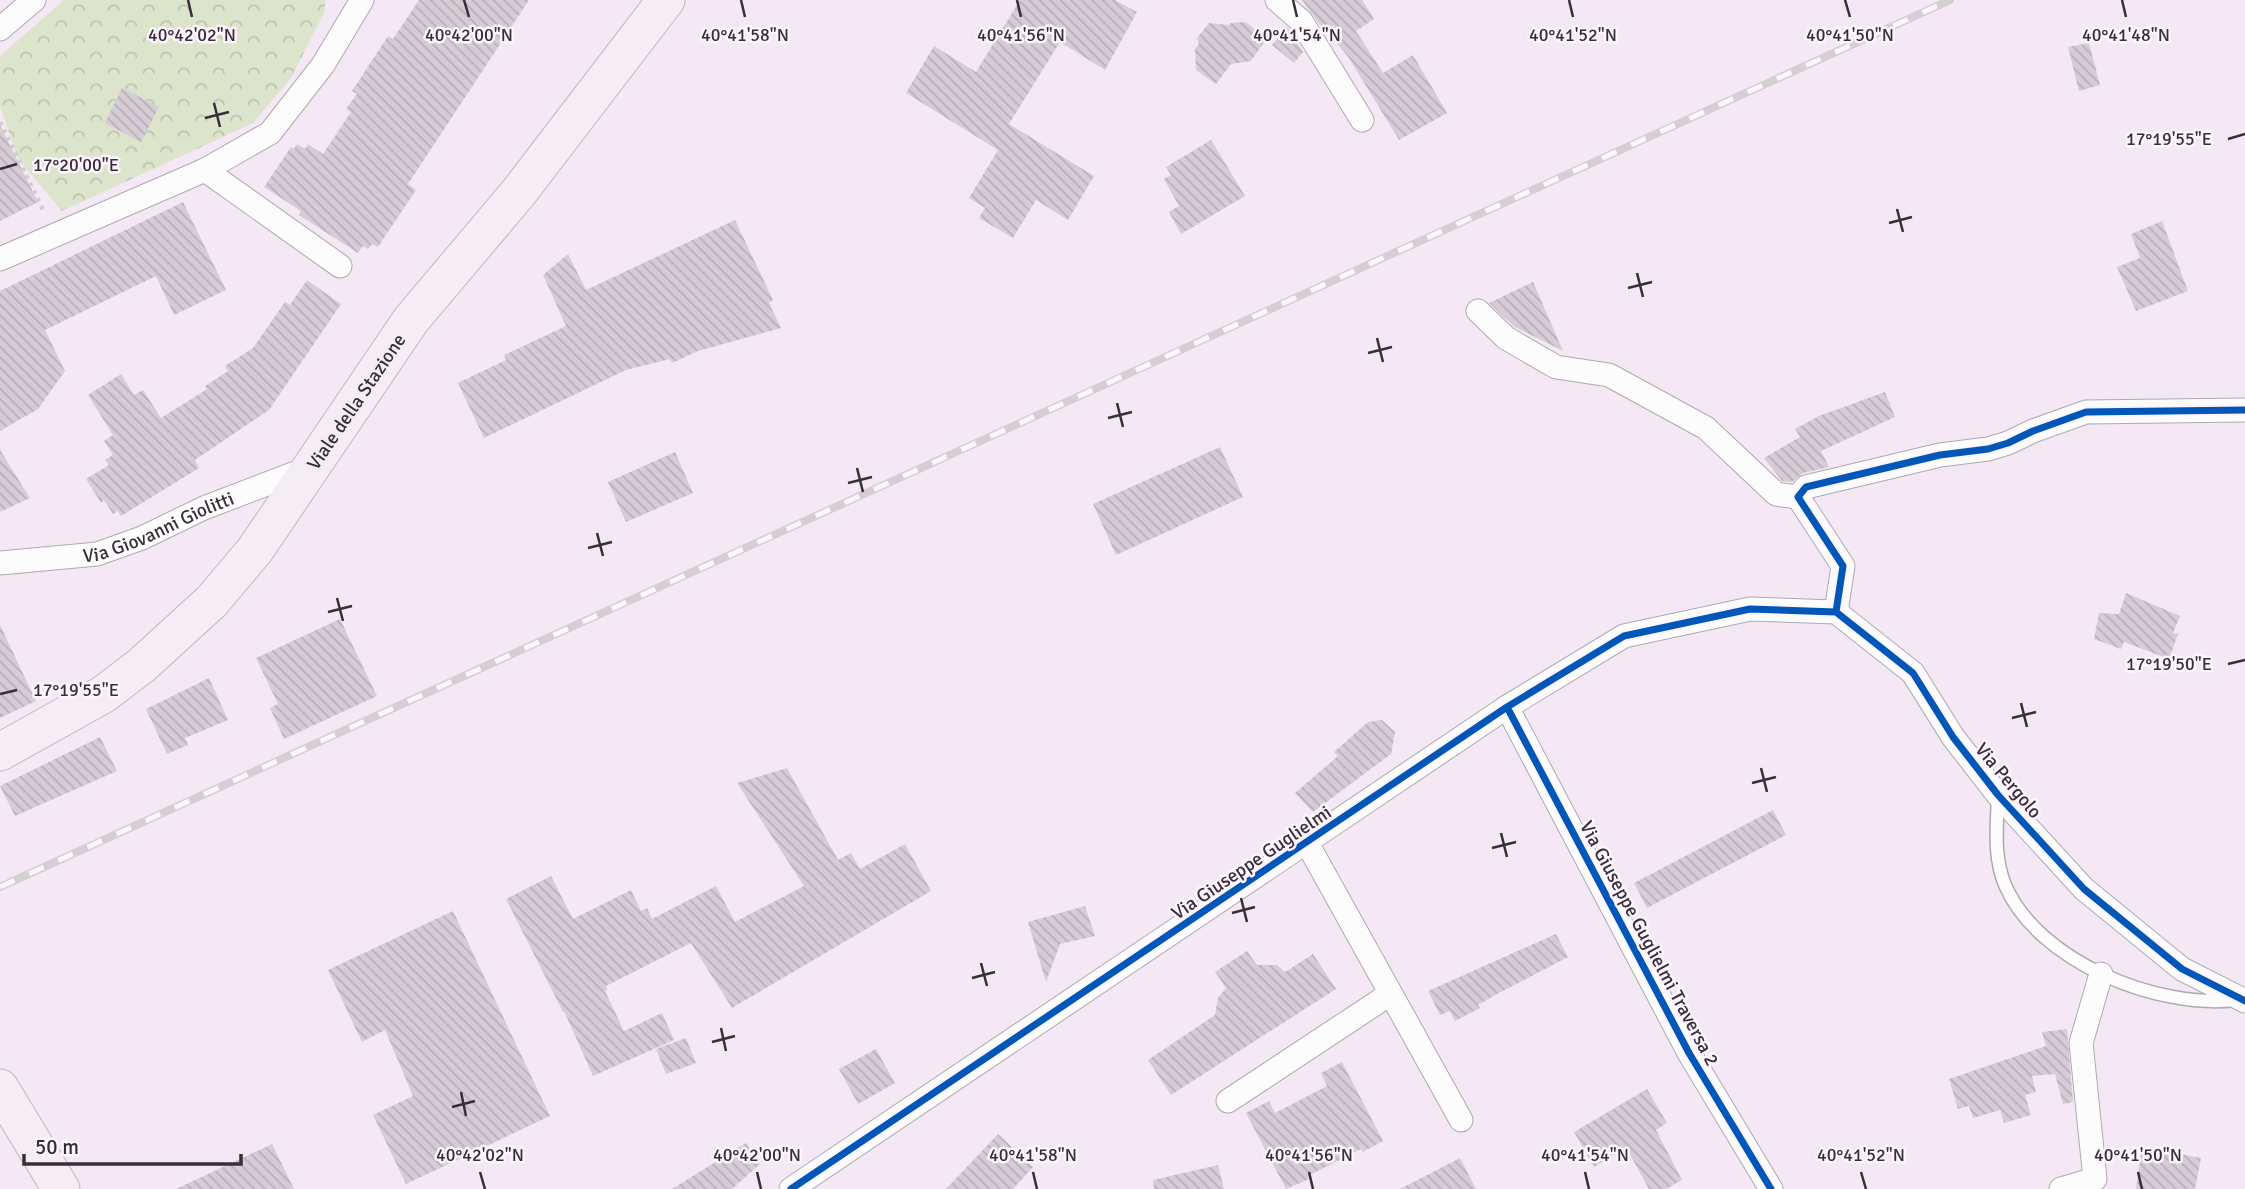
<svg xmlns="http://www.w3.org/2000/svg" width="2245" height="1189" viewBox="0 0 2245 1189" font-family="Signika,sans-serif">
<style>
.park{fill:url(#park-crowns)}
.building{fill:url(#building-back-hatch)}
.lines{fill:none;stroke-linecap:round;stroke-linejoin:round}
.service-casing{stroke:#b0a8b1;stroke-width:15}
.minor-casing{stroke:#b0a8b1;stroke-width:25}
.primary-casing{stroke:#c2b5c3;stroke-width:39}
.path{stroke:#d1ccd1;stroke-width:4.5;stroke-dasharray:3.5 5;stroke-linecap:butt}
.service{stroke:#fdfcfd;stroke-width:12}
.minor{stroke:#fdfcfd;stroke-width:23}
.primary{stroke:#f4eef4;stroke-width:37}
.rail-casing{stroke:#d3cfd3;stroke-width:8}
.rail{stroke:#fdf4fe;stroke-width:5;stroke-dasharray:16;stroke-linecap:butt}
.cycleway-casing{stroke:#fdf4fe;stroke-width:11}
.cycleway{stroke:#0057b8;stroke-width:7}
.ticks{fill:none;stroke:#372e37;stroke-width:2.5}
.labels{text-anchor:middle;stroke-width:5;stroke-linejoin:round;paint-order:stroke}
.street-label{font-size:19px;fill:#372e37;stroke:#fdf4fe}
.ticks-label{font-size:18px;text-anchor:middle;fill:#372e37;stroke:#fdf4fe;stroke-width:5;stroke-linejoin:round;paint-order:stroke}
</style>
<defs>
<pattern id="park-crowns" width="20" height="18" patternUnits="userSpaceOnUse" patternTransform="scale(1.75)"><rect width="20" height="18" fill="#dce4cc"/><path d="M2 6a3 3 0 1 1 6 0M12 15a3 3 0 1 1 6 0" fill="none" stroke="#bdc4b0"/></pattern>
<pattern id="building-back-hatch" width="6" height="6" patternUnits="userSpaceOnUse" patternTransform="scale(1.75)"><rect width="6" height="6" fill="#d6ccd6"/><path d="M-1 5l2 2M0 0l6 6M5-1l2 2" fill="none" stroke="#b8b0b8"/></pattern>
</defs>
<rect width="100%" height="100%" fill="#f4e8f4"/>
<path class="park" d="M 64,0 L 326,0 L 324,13 L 291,78 L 253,123 L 62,211 L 18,159 L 0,106 L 0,56 Z"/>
<path class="building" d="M 419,0 L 529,0 L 408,184 L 416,190 L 378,247 L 372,244 L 368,249 L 363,246 L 358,253 L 299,215 L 301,211 L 264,187 L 291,147 L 294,149 L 297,144 L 305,149 L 308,144 L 323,154 L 351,112 L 346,109 L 357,94 L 352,91 L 388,36 L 393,39 Z
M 1020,0 L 1115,0 L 1137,12 L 1105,70 L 1060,42 L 1009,124 L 1094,176 L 1068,220 L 1036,200 L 1013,238 L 979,218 L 985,208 L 969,198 L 998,150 L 906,93 L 934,46 L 976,72 Z
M 1302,0 L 1362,0 L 1374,19 L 1356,31 L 1383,73 L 1413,55 L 1447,113 L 1399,140 L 1349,58 L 1323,26 L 1322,28 Z
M 1245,22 L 1267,38 L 1251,61 L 1231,64 L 1216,84 L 1196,70 L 1195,49 L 1199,44 L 1197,38 L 1209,23 L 1229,25 L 1231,23 Z
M 1287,27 L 1303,52 L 1294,63 L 1272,45 Z
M 2089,43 L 2100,85 L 2079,91 L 2068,47 Z
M 122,88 L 159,107 L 141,142 L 105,123 Z
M 0,125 L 38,202 L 0,221 Z
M 1211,140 L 1245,196 L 1181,234 L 1169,212 L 1179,206 L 1164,179 L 1171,175 L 1166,167 Z
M 183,202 L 226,290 L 174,315 L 156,276 L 45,330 L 65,371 L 38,409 L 0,431 L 0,291 Z
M 735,220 L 773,300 L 769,303 L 781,328 L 698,351 L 672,363 L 670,359 L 626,370 L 484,438 L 458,383 L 506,360 L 504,355 L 566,326 L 543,275 L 568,254 L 586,290 Z
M 2162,221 L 2188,291 L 2136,311 L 2117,267 L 2140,258 L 2131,234 Z
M 307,280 L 341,304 L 269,410 L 195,460 L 199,468 L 121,516 L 118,511 L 113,514 L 104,500 L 101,503 L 86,479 L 109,465 L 105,460 L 113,455 L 104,441 L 113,435 L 88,395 L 121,374 L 134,395 L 143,390 L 161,418 L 207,389 L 205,386 L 228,371 L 225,366 L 253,348 L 285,302 L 290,305 Z
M 1533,282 L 1563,351 L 1515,327 L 1489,303 Z
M 1885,392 L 1895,417 L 1821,451 L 1829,467 L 1803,473 L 1792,482 L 1782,481 L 1764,458 L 1800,437 L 1795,429 L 1819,416 Z
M 1220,447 L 1243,497 L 1116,555 L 1093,504 Z
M 0,450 L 30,498 L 0,512 Z
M 675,452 L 693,493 L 626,522 L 608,482 Z
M 2126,593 L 2180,616 L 2173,633 L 2178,634 L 2169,659 L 2124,642 L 2121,649 L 2094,639 L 2099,613 L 2119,614 Z
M 340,619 L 377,696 L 284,739 L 270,708 L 278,704 L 256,658 Z
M 0,625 L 36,701 L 0,718 Z
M 209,678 L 228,720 L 185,738 L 188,745 L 167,754 L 146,709 Z
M 1382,720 L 1395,732 L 1391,754 L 1313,812 L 1295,793 L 1338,756 L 1334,752 L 1368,722 Z
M 100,737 L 117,771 L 15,816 L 0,786 Z
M 787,768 L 838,860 L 851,853 L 860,869 L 905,844 L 931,891 L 732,1008 L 691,943 L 606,986 L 607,990 L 605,991 L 624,1031 L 662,1013 L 674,1040 L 593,1076 L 564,1011 L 563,1012 L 506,899 L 551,876 L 573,919 L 631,890 L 641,911 L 647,908 L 652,919 L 716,886 L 735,922 L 804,886 L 737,783 Z
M 1773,810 L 1786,835 L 1647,908 L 1634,883 Z
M 1085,906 L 1095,936 L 1060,944 L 1046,982 L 1028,922 Z
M 453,911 L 550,1116 L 406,1184 L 373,1115 L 413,1096 L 385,1030 L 362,1042 L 328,970 Z
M 1556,934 L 1568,957 L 1497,994 L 1478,1005 L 1480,1008 L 1455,1021 L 1450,1011 L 1440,1015 L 1428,991 Z
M 1247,951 L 1257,965 L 1277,965 L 1285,972 L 1313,954 L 1336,989 L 1171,1095 L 1148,1060 L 1215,1015 L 1218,998 L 1226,988 L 1215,972 Z
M 2067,1029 L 2073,1102 L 2063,1104 L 2055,1074 L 2032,1076 L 2036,1092 L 2025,1095 L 2031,1115 L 2004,1123 L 2000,1110 L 1973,1118 L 1969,1106 L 1958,1109 L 1949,1079 L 2046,1046 L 2042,1032 Z
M 686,1038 L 696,1063 L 666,1074 L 656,1049 Z
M 876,1049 L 895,1083 L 858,1104 L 839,1069 Z
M 1342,1062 L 1383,1141 L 1363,1152 L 1361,1149 L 1308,1176 L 1309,1179 L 1286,1189 L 1246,1113 L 1269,1101 L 1275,1113 L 1327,1086 L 1321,1073 Z
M 1647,1089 L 1667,1123 L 1656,1130 L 1682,1180 L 1666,1189 L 1649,1189 L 1626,1147 L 1594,1167 L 1574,1132 Z
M 998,1134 L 1033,1167 L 1013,1189 L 946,1189 Z
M 746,1143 L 760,1164 L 732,1189 L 672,1189 Z
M 272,1144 L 294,1189 L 176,1189 Z
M 2142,1147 L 2201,1158 L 2195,1189 L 2136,1189 Z
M 1460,1158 L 1476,1189 L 1400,1189 Z
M 1218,1165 L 1224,1189 L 1154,1189 L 1153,1180 Z"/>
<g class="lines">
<defs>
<path id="service" d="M 1998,795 C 1997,826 1993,856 2005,885 C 2038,962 2157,1009 2236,1000"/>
<g id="minor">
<path d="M 1277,0 L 1301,21 L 1362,120"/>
<path d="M 0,29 L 34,0"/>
<path d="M 205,170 L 340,266"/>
<path d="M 0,259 L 205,170 L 270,133 L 323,65 L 362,0"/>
<path d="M 1478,311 L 1506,338 L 1556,367 L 1609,375 L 1706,428 L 1776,494 L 1798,497"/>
<path id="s1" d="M 0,563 L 97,554 L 142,538 L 204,508 L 311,467"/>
<path d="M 1836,612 L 1843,566 L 1798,497 L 1806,487 L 1940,455 L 1988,449 L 2008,443 L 2033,431 L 2086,412 L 2245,410"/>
<path d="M 1507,707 L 1689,1053 L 1771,1189"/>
<path d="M 1307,843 L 1461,1120"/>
<path d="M 1228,1101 L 1390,994"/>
<path d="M 791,1189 L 1507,707 L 1624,636 L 1750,609 L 1836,612 L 1913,673 L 1953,737 L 1998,795 L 2084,889 L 2182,969 L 2245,1001"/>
<path d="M 2061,1189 L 2095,1179 L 2081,1043 L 2101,974"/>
</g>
<g id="primary">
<path id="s2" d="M 0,752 L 104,694 L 142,665 L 212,601 L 255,550 L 411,320 L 519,192 L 666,0"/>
<path d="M 0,1088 L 61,1189"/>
</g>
</defs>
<use href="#service" class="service-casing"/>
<use href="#minor" class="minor-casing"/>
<use href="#primary" class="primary-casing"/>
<path class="path" d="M 0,122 L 44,212"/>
<use href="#service" class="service"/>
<use href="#minor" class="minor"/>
<use href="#primary" class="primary"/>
<defs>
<path id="rail" d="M 0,887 L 1950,0"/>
</defs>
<use href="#rail" class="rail-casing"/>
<use href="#rail" class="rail"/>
<defs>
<path id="cycleway" d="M 1836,612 L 1843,566 L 1798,497 L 1806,487 L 1940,455 L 1988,449 L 2008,443 L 2033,431 L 2086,412 L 2245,410
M 1507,707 L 1689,1053 L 1771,1189
M 791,1189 L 1507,707 L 1624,636 L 1750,609 L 1836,612 L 1913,673 L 1953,737 L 1998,795 L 2084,889 L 2182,969 L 2245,1001"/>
</defs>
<use href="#cycleway" class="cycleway-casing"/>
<use href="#cycleway" class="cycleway"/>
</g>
<path class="ticks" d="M 188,0 L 192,17M 464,0 L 469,17M 741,0 L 745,17M 1017,0 L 1021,17M 1293,0 L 1297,17M 1569,0 L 1573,17M 1845,0 L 1850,17M 2122,0 L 2126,17M 214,103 L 220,127M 205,118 L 229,112M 2228,139 L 2245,134M 0,169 L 17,164M 1897,209 L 1903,232M 1889,223 L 1912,217M 1637,273 L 1643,297M 1628,288 L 1652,282M 1377,338 L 1383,362M 1368,353 L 1392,347M 1117,403 L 1123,427M 1108,418 L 1132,412M 857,468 L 863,492M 848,483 L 872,477M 597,533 L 603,556M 588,548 L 612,542M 337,598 L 343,621M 328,612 L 352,606M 2228,664 L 2245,660M 0,694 L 17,690M 2021,703 L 2027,727M 2012,718 L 2036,712M 1761,768 L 1767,792M 1752,783 L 1776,777M 1501,833 L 1507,857M 1492,848 L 1516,842M 1241,898 L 1247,922M 1232,913 L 1255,907M 981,963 L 987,986M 972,978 L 995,972M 721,1028 L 726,1051M 712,1042 L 735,1036M 461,1092 L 466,1116M 452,1107 L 475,1101M 480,1172 L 485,1189M 757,1172 L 761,1189M 1033,1172 L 1037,1189M 1309,1172 L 1313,1189M 1585,1172 L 1589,1189M 1861,1172 L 1866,1189M 2138,1172 L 2142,1189"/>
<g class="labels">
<g class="street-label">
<text dy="7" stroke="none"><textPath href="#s2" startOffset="508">Viale della Stazione</textPath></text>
<text dy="7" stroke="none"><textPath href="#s1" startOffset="164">Via Giovanni Giolitti</textPath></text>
<text transform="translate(2009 780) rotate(50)" y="7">Via Pergolo</text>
<text transform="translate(1251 862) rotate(-34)" y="7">Via Giuseppe Guglielmi</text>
<text transform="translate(1650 943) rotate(62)" y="7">Via Giuseppe Guglielmi Traversa 2</text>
</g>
</g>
<g class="ticks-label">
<text x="2126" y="41">40°41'48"N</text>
<text x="192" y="41">40°42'02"N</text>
<text x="469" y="41">40°42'00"N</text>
<text x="745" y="41">40°41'58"N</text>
<text x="1021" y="41">40°41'56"N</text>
<text x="1297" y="41">40°41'54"N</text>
<text x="1573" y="41">40°41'52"N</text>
<text x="1850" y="41">40°41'50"N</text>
<text x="2169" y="145">17°19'55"E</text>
<text x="76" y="171">17°20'00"E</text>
<text x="2169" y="670">17°19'50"E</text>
<text x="76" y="696">17°19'55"E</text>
<text x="480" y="1161">40°42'02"N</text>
<text x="757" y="1161">40°42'00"N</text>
<text x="1033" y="1161">40°41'58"N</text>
<text x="1309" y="1161">40°41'56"N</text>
<text x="1585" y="1161">40°41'54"N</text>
<text x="1861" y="1161">40°41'52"N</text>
<text x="2138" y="1161">40°41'50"N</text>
</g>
<path d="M24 1154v10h217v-10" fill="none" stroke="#372e37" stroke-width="3.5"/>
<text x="35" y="1154" font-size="21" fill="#372e37" stroke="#fdf4fe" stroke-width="5" paint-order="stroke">50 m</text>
</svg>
